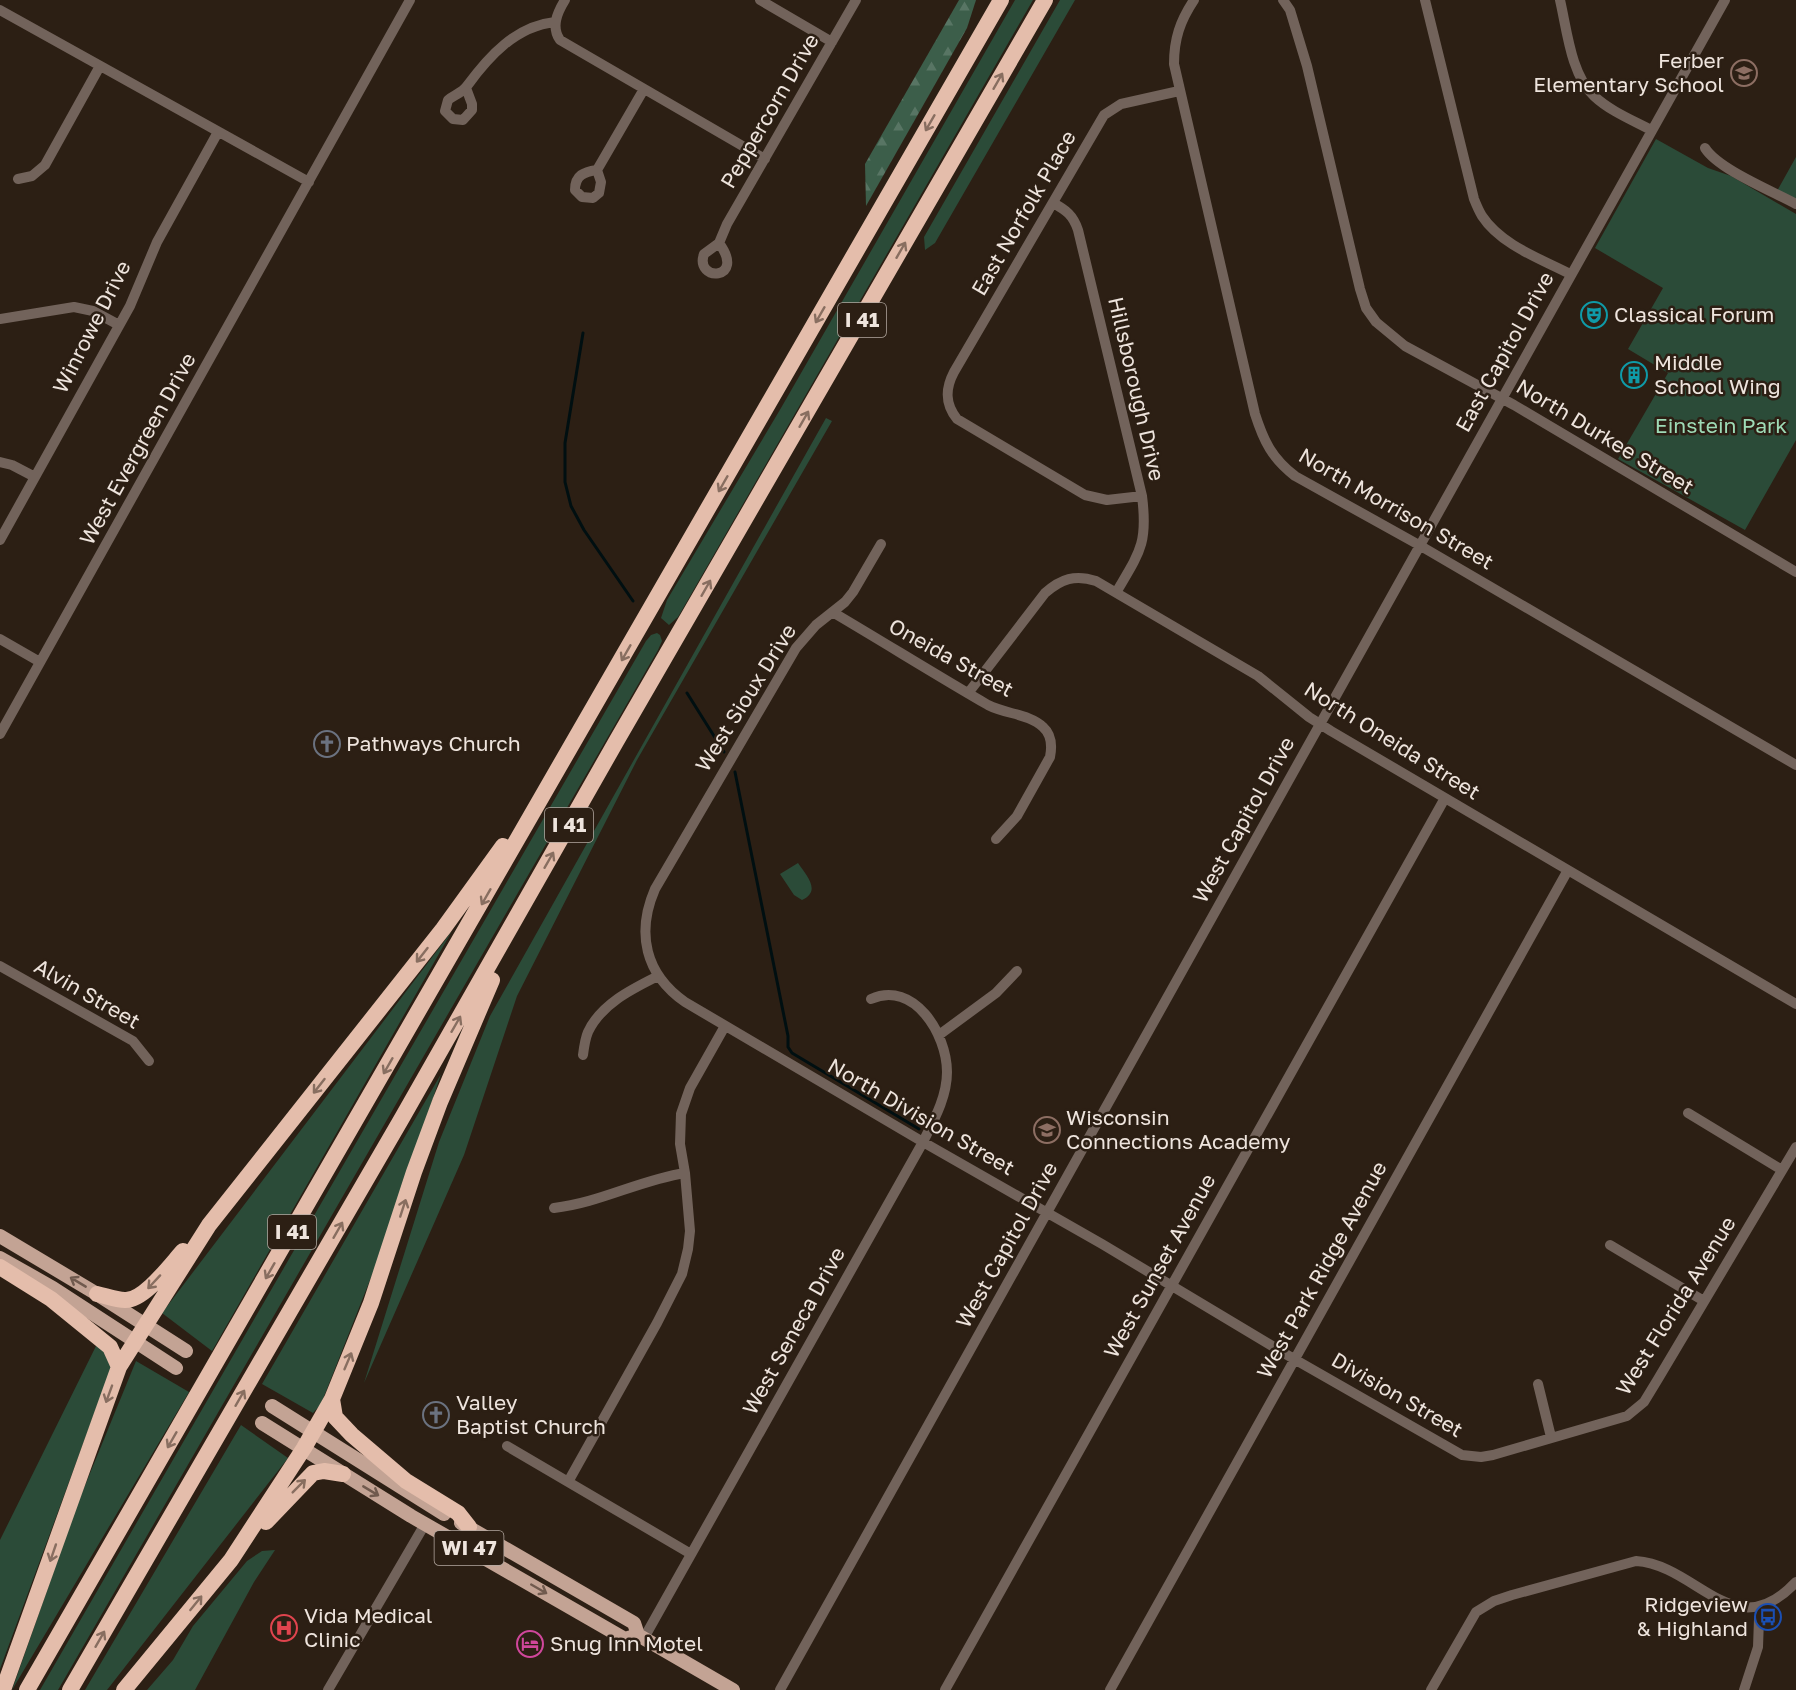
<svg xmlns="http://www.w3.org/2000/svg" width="1796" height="1690" viewBox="0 0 1796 1690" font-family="'Golos Text',sans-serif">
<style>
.green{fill:#2b4b38}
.forest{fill:url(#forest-firs)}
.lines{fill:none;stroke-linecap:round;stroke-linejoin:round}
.stream{stroke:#000f11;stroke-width:3}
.minor{stroke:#72635b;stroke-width:10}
.major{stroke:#c3a394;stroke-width:14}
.highway{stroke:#e4bdab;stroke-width:16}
.oneway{stroke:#886e60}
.oneway2{stroke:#705a4e}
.labels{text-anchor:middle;stroke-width:5;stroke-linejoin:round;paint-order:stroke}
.shield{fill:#2c1f14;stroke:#b4a9a1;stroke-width:1.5}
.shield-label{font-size:20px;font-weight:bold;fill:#eee4dd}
.poi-label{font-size:21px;fill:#eee4dd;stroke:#2c1f14;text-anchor:start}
.street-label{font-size:21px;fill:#eee4dd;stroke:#2c1f14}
.park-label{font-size:21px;fill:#9edbb6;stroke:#2c1f14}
</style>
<defs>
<pattern id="forest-firs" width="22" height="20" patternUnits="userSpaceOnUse" patternTransform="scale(1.5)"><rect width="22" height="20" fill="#3c5e4a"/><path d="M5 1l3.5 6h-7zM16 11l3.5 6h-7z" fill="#587564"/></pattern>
</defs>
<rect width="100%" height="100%" fill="#2c1f14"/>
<path class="green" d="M 1015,0 L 1033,0 L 678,617 L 669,625 L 661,618 L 667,600 L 781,408 Z
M 1060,0 L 1075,0 L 935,243 L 925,250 L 924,237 Z
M 1656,139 L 1708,168 L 1731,176 L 1796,214 L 1796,440 L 1745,530 L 1618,459 L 1668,373 L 1628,349 L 1663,288 L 1595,248 Z
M 1796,157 L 1796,208 L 1777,191 Z
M 826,418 L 832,421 L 637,760 L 517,996 L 464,1155 L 364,1383 L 439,1142 L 490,1016 Z
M 657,633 L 660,635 L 662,641 L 658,650 L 58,1690 L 40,1690 L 646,641 L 651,635 Z
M 798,863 C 806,875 822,891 802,900 L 794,895 L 780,874 Z
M 452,931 L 212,1351 L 162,1313 Z
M 441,1074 L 387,1237 L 321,1404 L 313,1413 L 262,1384 Z
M 98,1342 L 107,1351 L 111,1368 L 0,1669 L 0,1540 Z
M 136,1361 L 189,1392 L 12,1690 L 77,1505 Z
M 241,1425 L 288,1458 L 107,1690 L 85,1690 Z
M 275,1550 L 254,1582 L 195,1690 L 147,1690 L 173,1660 L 193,1626 L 247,1561 L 262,1551 Z"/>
<path class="forest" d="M 959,0 L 976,0 L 967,28 L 866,206 L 865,164 Z"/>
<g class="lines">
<path class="stream" d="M 583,333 L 565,443 L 565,482 L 571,506 L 584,530 L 633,601
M 687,693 L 724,752
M 735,772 L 788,1036 L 788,1047 L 792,1053 L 919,1129"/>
<path class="minor" d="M 565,0 C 557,13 551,27 560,40 L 765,159
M 760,0 L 832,42
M 1194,0 C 1180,21 1174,39 1174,64 L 1255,414 C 1264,442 1272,458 1295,476 L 1419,545 L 1796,765
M 1283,0 L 1290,10 L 1307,66 L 1360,289 L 1366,308 L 1376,322 L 1405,346 L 1514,405 L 1796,572
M 1425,0 L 1474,199 C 1476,204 1479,211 1482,216 C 1501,245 1541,259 1570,274
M 1560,0 C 1567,30 1571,75 1594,96 C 1610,111 1632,120 1651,130
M 0,10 L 309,182
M 466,88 L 472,104 L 472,110 L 463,120 L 453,119 L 445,111 L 448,100 C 454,95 462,93 467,86 C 489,56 516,26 555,22
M 1705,148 C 1718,169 1772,191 1796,204
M 597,170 L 601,182 L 599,193 L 593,198 L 582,197 L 575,190 C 575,175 584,172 597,170 L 644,89
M 18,179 L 32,176 L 45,165 L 100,66
M 1053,203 C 1066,210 1073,215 1078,230 L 1142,496 C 1148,543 1140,552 1117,591
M 719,243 C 747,281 694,282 704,254 L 719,243 L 727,224 L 856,0
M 0,319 L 74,307 L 93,311 L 119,325
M 0,462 L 12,465 L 35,477
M 1142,496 L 1107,500 L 1085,495 L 957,419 C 945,404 945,389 954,372 L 1104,115 L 1121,104 L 1179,91
M 0,540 L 130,306 L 157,242 L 218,132
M 881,544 L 853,592 L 845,602 L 816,625 L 796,648 L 655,889 C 636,933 645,974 685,1002 L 923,1142 L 1102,1244 L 1294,1359 L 1462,1455 L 1481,1457 L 1493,1455 L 1627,1416 L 1644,1402 L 1658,1379 L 1796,1147
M 834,613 C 885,643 936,675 988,705 C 1005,714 1030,714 1043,727 C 1052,735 1052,747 1050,757 L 1017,816 L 996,839
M 0,639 L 40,662
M 969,692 L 1045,593 C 1061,579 1075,574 1096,581 L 1258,676 L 1309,717 L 1331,731 L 1796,1004
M 0,734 L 410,0
M 0,966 L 133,1041 L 149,1061
M 939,1035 L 996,993 L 1017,971
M 583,1055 C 584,1047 585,1039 588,1032 C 601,1004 632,989 658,976
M 1688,1113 L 1782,1170
M 554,1208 C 599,1203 640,1180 685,1173
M 1610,1245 L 1704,1301
M 1538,1384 L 1551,1437
M 507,1446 L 691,1554
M 568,1482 L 657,1323 L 682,1274 L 688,1249 L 690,1231 L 685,1173 L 680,1144 L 681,1114 L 690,1088 L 725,1026
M 644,1638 L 923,1142 C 934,1120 947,1097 947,1072 C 947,1034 914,980 871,999
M 328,1690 L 425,1524
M 780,1690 L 1725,0
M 945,1690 L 1445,798
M 1110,1690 L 1568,870
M 1431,1690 L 1476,1612 L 1494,1601 L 1512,1595 L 1636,1561 C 1698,1565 1734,1648 1796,1582
M 1744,1690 L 1758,1647 L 1759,1619 L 1764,1607"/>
<path class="major" d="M 0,1236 L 97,1294 L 186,1351
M 0,1258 L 53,1288 L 176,1368
M 272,1406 L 444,1514
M 262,1423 L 411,1516 L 625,1639 L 638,1635
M 461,1523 L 634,1623 L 638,1635 L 733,1690"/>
<path class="highway" d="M 0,1267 L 51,1299 L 110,1347 L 119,1367
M 97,1294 C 106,1296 116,1300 125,1300 C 144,1301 171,1264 183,1251
M 332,1399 L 335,1417 L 352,1435 L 406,1481 L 458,1513 L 469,1527
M 266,1522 L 313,1473 L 324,1471 L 343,1474
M 3,1690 L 119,1367 L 209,1225 L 443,929 L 503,846
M 27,1690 L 1001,0
M 70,1690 L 402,1118 L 617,740 L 1045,0
M 124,1690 L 231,1560 L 304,1448 L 332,1399 L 371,1303 L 414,1172 L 440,1102 L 492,980"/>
</g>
<defs><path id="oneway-shaft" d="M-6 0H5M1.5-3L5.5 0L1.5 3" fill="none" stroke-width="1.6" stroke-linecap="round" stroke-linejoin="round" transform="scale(1.5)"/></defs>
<g class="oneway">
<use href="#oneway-shaft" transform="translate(998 81) rotate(-60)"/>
<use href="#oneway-shaft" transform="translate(930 123) rotate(120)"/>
<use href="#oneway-shaft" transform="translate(901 250) rotate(-60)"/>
<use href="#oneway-shaft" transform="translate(820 315) rotate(120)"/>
<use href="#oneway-shaft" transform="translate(804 419) rotate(-60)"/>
<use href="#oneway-shaft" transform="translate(723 484) rotate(120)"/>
<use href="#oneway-shaft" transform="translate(706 588) rotate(-60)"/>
<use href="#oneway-shaft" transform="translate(626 653) rotate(120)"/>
<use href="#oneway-shaft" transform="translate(549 860) rotate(-60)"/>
<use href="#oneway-shaft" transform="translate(486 897) rotate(120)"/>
<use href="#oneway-shaft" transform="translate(422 955) rotate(128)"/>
<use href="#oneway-shaft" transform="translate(456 1024) rotate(-60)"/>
<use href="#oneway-shaft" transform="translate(388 1066) rotate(120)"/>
<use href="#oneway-shaft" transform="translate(319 1086) rotate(128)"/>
<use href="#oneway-shaft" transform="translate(403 1208) rotate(-72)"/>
<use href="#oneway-shaft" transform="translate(338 1230) rotate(-60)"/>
<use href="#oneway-shaft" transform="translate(270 1271) rotate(120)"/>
<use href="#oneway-shaft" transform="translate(154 1282) rotate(133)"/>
<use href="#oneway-shaft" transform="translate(348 1361) rotate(-67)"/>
<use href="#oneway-shaft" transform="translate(109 1394) rotate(110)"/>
<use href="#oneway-shaft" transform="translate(240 1398) rotate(-60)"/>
<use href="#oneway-shaft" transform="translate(172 1440) rotate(120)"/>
<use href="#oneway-shaft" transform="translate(299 1486) rotate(-45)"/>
<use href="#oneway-shaft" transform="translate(53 1553) rotate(109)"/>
<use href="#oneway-shaft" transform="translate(196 1603) rotate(-51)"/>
<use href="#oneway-shaft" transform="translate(100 1639) rotate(-60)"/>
</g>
<g class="oneway2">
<use href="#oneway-shaft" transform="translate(78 1282) rotate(-149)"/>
<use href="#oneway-shaft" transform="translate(371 1491) rotate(31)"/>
<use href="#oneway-shaft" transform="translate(539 1589) rotate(30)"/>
</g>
<defs>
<symbol id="school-ring" viewBox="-11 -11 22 22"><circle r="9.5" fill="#2c1f14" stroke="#8d6e63" stroke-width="1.5"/><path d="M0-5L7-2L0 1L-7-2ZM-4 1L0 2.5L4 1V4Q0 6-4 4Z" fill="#8d6e63"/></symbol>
<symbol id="theatre-ring" viewBox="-11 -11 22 22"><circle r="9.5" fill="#2c1f14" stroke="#0f9aa8" stroke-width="1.5"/><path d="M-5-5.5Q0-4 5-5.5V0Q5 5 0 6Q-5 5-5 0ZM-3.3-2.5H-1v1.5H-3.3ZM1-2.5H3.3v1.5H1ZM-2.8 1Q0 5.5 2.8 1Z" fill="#0f9aa8"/></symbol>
<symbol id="building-ring" viewBox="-11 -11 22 22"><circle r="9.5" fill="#2c1f14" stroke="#0f9aa8" stroke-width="1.5"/><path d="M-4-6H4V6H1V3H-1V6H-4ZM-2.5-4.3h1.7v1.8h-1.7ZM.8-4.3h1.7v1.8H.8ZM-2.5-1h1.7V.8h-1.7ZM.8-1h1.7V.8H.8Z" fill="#0f9aa8"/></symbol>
<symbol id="church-ring" viewBox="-11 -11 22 22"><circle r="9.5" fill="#2c1f14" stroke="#6b7280" stroke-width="1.5"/><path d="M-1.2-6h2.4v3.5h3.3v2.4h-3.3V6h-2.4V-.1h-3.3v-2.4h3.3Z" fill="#6b7280"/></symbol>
<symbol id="bus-ring" viewBox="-11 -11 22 22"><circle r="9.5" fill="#2c1f14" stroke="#1a4fb4" stroke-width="1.5"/><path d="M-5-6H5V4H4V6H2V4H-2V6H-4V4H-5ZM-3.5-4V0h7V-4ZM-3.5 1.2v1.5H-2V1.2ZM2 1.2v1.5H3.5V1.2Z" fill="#1a4fb4"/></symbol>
<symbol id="hospital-ring" viewBox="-11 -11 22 22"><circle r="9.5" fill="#2c1f14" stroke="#e0444e" stroke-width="1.5"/><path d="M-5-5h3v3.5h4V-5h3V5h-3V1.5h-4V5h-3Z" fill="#e0444e"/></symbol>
<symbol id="hotel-ring" viewBox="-11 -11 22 22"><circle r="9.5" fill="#2c1f14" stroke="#d1479c" stroke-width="1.5"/><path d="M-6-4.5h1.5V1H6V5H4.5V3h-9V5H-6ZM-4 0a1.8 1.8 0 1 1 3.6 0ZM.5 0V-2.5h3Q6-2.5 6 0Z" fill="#d1479c"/></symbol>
</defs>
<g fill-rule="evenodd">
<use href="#school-ring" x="1729" y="58" width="30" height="30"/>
<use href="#theatre-ring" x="1579" y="300" width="30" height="30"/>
<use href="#building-ring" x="1619" y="360" width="30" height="30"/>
<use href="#church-ring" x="312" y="729" width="30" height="30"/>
<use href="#school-ring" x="1032" y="1115" width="30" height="30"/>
<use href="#church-ring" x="421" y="1400" width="30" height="30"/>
<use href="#bus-ring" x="1753" y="1602" width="30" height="30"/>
<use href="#hospital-ring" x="269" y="1613" width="30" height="30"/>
<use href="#hotel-ring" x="515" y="1629" width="30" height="30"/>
</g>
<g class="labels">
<g class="shield">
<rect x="838" y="303" width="48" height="34" rx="4.5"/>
<rect x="545" y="808" width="48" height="34" rx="4.5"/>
<rect x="268" y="1215" width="48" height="34" rx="4.5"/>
<rect x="434.5" y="1531" width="69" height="34" rx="4.5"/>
</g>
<g class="shield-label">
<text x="862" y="327">I 41</text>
<text x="569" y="832">I 41</text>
<text x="292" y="1239">I 41</text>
<text x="469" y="1555">WI 47</text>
</g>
<g class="poi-label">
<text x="1724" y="68" text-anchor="end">Ferber<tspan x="1724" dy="24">Elementary School</tspan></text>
<text x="1614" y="322">Classical Forum</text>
<text x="1654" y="370">Middle<tspan x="1654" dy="24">School Wing</tspan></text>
<text x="346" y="751">Pathways Church</text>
<text x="1066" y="1125">Wisconsin<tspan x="1066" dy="24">Connections Academy</tspan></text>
<text x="456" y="1410">Valley<tspan x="456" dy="24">Baptist Church</tspan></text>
<text x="1748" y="1612" text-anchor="end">Ridgeview<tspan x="1748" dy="24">&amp; Highland</tspan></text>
<text x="304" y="1623">Vida Medical<tspan x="304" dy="24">Clinic</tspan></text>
<text x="550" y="1651">Snug Inn Motel</text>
</g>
<g class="street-label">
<text transform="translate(770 111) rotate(-60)" y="7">Peppercorn Drive</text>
<text transform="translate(1024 213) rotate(-60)" y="7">East Norfolk Place</text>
<text transform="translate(92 327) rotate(-63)" y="7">Winrowe Drive</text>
<text transform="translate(1505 352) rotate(-61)" y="7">East Capitol Drive</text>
<text transform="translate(1136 389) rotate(77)" y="7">Hillsborough Drive</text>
<text transform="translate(1605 437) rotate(31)" y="7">North Durkee Street</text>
<text transform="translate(138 449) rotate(-61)" y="7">West Evergreen Drive</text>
<text transform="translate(1396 509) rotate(30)" y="7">North Morrison Street</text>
<text transform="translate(951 658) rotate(29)" y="7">Oneida Street</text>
<text transform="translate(746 698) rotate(-58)" y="7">West Sioux Drive</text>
<text transform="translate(1392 741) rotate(32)" y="7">North Oneida Street</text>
<text transform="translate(1244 820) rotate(-61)" y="7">West Capitol Drive</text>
<text transform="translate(87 994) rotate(30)" y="7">Alvin Street</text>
<text transform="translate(921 1117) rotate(30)" y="7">North Division Street</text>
<text transform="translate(1007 1245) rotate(-61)" y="7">West Capitol Drive</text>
<text transform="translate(1160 1266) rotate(-61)" y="7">West Sunset Avenue</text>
<text transform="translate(1322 1270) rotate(-61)" y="7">West Park Ridge Avenue</text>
<text transform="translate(1676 1306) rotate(-58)" y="7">West Florida Avenue</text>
<text transform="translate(794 1331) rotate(-61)" y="7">West Seneca Drive</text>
<text transform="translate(1397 1395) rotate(30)" y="7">Division Street</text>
</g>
<g class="park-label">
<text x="1721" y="433">Einstein Park</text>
</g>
</g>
</svg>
